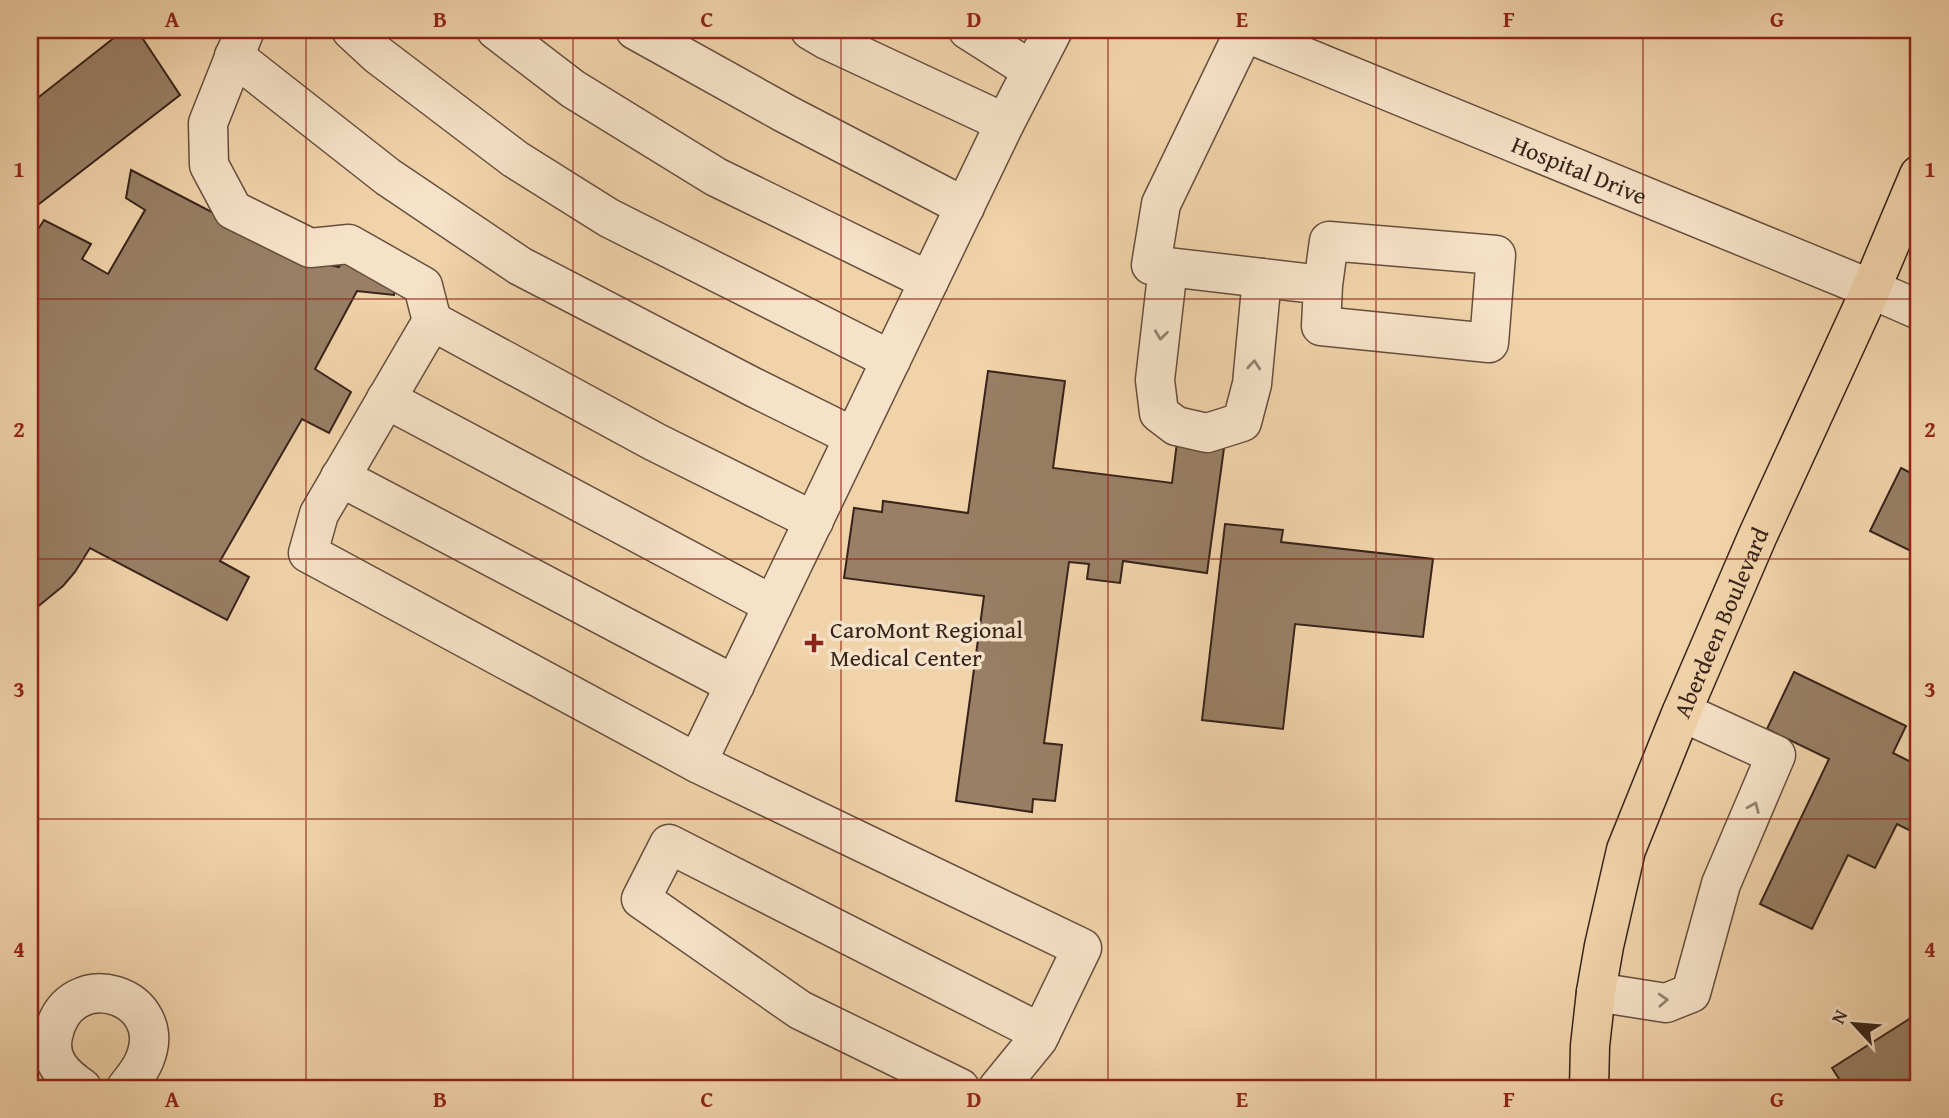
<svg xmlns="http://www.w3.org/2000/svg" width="1949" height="1118" font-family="'Gentium Book Plus',serif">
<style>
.building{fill:#987f65;stroke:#37231a;stroke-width:2}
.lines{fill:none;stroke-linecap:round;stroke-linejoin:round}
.minor-casing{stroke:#664f3e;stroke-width:41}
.major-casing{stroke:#37231a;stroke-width:41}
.minor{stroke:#f6e2c8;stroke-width:38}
.major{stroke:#f1d3aa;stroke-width:38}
.oneway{stroke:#968271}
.grid{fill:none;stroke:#8f2418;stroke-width:2;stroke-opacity:0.55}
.poi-dot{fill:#8f2418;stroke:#f6e2c8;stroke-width:2.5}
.labels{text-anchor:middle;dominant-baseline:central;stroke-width:7;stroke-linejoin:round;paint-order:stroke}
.street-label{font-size:24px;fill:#37231a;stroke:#f6e2c8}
.poi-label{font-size:24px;fill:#37231a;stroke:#f6e2c8;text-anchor:start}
.neatline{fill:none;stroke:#8f2418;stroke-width:2.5}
.grid-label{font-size:23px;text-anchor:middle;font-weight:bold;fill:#8f2418}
</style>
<rect width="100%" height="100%" fill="#f1d3aa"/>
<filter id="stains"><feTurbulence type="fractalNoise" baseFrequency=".00286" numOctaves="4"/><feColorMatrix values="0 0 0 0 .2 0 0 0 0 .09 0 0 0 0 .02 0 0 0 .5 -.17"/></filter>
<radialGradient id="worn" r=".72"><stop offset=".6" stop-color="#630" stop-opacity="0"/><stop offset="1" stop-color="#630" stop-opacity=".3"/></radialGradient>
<!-- building -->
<path class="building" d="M124,30H137L180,95L30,211V104Z
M131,170L300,258L339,267L342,260L397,280L394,295L357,291L315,369L351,392L329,433L302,419L220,561L249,577L227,620L90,548L75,572L63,586L30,613V242L44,220L91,244L82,259L108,274L145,210L126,198Z
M988,371L1065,381L1053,468L1172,483L1177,442L1224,448L1207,573L1123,561L1120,583L1087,579L1089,564L1069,562L1044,743L1062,745L1055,801L1033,799L1032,812L956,801L984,596L844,578L854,508L882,512L883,501L968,513Z
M1901,468L1919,477V555L1870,531Z
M1225,524L1283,530L1281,542L1433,559L1423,637L1295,624L1283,729L1202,720Z
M1794,672L1906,726L1893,753L1919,766V835L1897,824L1875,868L1848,855L1812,929L1760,904L1829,759L1767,729Z
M1914,1016L1919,1024V1088H1845L1832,1068Z"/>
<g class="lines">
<defs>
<g id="minor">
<path d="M245,30L208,123L209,165L233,210L310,248L349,244L423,286L432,321L319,514L308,553L697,763L1005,123L1053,30"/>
<path d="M351,30L378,55L515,159L609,218L891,360"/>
<path d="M496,30L573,89L716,177L929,281"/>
<path d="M635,30L786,114L965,207"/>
<path d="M810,30L827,40L1005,123"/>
<path d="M968,30L1031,70"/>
<path id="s1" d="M1239,30L1871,289L1919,310"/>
<path d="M1244,32L1161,204L1151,265L1323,285L1321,326L1489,343L1496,255L1329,241L1323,285"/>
<path d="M234,56L388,177L520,266L753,387L854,437"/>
<path d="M1168,267L1155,380L1159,413L1176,426L1207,433L1242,422L1252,384L1262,278"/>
<path d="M432,321L655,442L814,521"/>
<path d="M386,399L773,605"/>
<path d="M340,477L735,685"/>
<path d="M697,763L1082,948L1038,1039L998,1088"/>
<path d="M1596,992L1666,1003L1691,993L1721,884L1776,755L1682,712"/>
<path d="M82,1088C63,1075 48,1060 53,1036C68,961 173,995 144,1061C140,1071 132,1080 126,1088"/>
<path d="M960,1088L800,1010L641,899L669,844L1041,1033"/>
</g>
<g id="major">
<path id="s2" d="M1589,1088L1590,1046L1596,992L1604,946L1626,850L1680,716L1758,535L1871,289L1919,175"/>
</g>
</defs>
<!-- minor casing -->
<use href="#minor" class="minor-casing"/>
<!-- major casing -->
<use href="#major" class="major-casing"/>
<!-- minor -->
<use href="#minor" class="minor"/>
<!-- major -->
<use href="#major" class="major"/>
</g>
<!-- one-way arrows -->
<defs><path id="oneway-chevron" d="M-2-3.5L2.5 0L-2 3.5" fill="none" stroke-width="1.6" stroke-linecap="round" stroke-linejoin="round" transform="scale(1.75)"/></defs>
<g class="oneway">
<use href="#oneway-chevron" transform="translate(1161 335) rotate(97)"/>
<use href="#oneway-chevron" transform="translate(1254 365) rotate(-85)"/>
<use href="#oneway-chevron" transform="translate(1754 807) rotate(-67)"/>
<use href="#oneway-chevron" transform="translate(1663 1000) rotate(-3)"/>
</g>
<!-- grid -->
<path class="grid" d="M306,30V1088M573,30V1088M841,30V1088M1108,30V1088M1376,30V1088M1643,30V1088M30,299H1919M30,559H1919M30,819H1919"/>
<!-- markers -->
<path class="poi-dot" d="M810.5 632.5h7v7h7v7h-7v7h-7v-7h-7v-7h7z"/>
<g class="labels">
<!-- street labels -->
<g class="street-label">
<text stroke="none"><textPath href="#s1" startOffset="368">Hospital Drive</textPath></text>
<text stroke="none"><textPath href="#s2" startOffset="488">Aberdeen Boulevard</textPath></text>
</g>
<!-- poi labels -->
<g class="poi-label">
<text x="830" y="629">CaroMont Regional<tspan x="830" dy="28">Medical Center</tspan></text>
</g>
</g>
<!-- margin -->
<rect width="1949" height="1118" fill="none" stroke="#f1d3aa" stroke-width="77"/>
<!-- north arrow -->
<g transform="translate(1854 1024) rotate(296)" stroke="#f6e2c8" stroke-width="5" paint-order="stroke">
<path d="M0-5L12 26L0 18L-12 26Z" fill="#37231a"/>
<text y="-10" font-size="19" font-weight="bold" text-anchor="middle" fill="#37231a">N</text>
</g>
<rect x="38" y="38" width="1872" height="1042" class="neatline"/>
<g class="grid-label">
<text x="172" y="27">A</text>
<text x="440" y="27">B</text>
<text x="707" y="27">C</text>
<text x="974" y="27">D</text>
<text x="1242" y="27">E</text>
<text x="1509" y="27">F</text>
<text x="1777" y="27">G</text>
<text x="19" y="177">1</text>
<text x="1930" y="177">1</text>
<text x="19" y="437">2</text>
<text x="1930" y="437">2</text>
<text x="19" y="697">3</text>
<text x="1930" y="697">3</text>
<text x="19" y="957">4</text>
<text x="1930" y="957">4</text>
<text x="172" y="1107">A</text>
<text x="440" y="1107">B</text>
<text x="707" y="1107">C</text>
<text x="974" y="1107">D</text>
<text x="1242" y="1107">E</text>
<text x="1509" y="1107">F</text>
<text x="1777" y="1107">G</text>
</g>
<rect width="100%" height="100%" filter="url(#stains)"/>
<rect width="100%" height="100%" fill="url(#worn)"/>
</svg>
